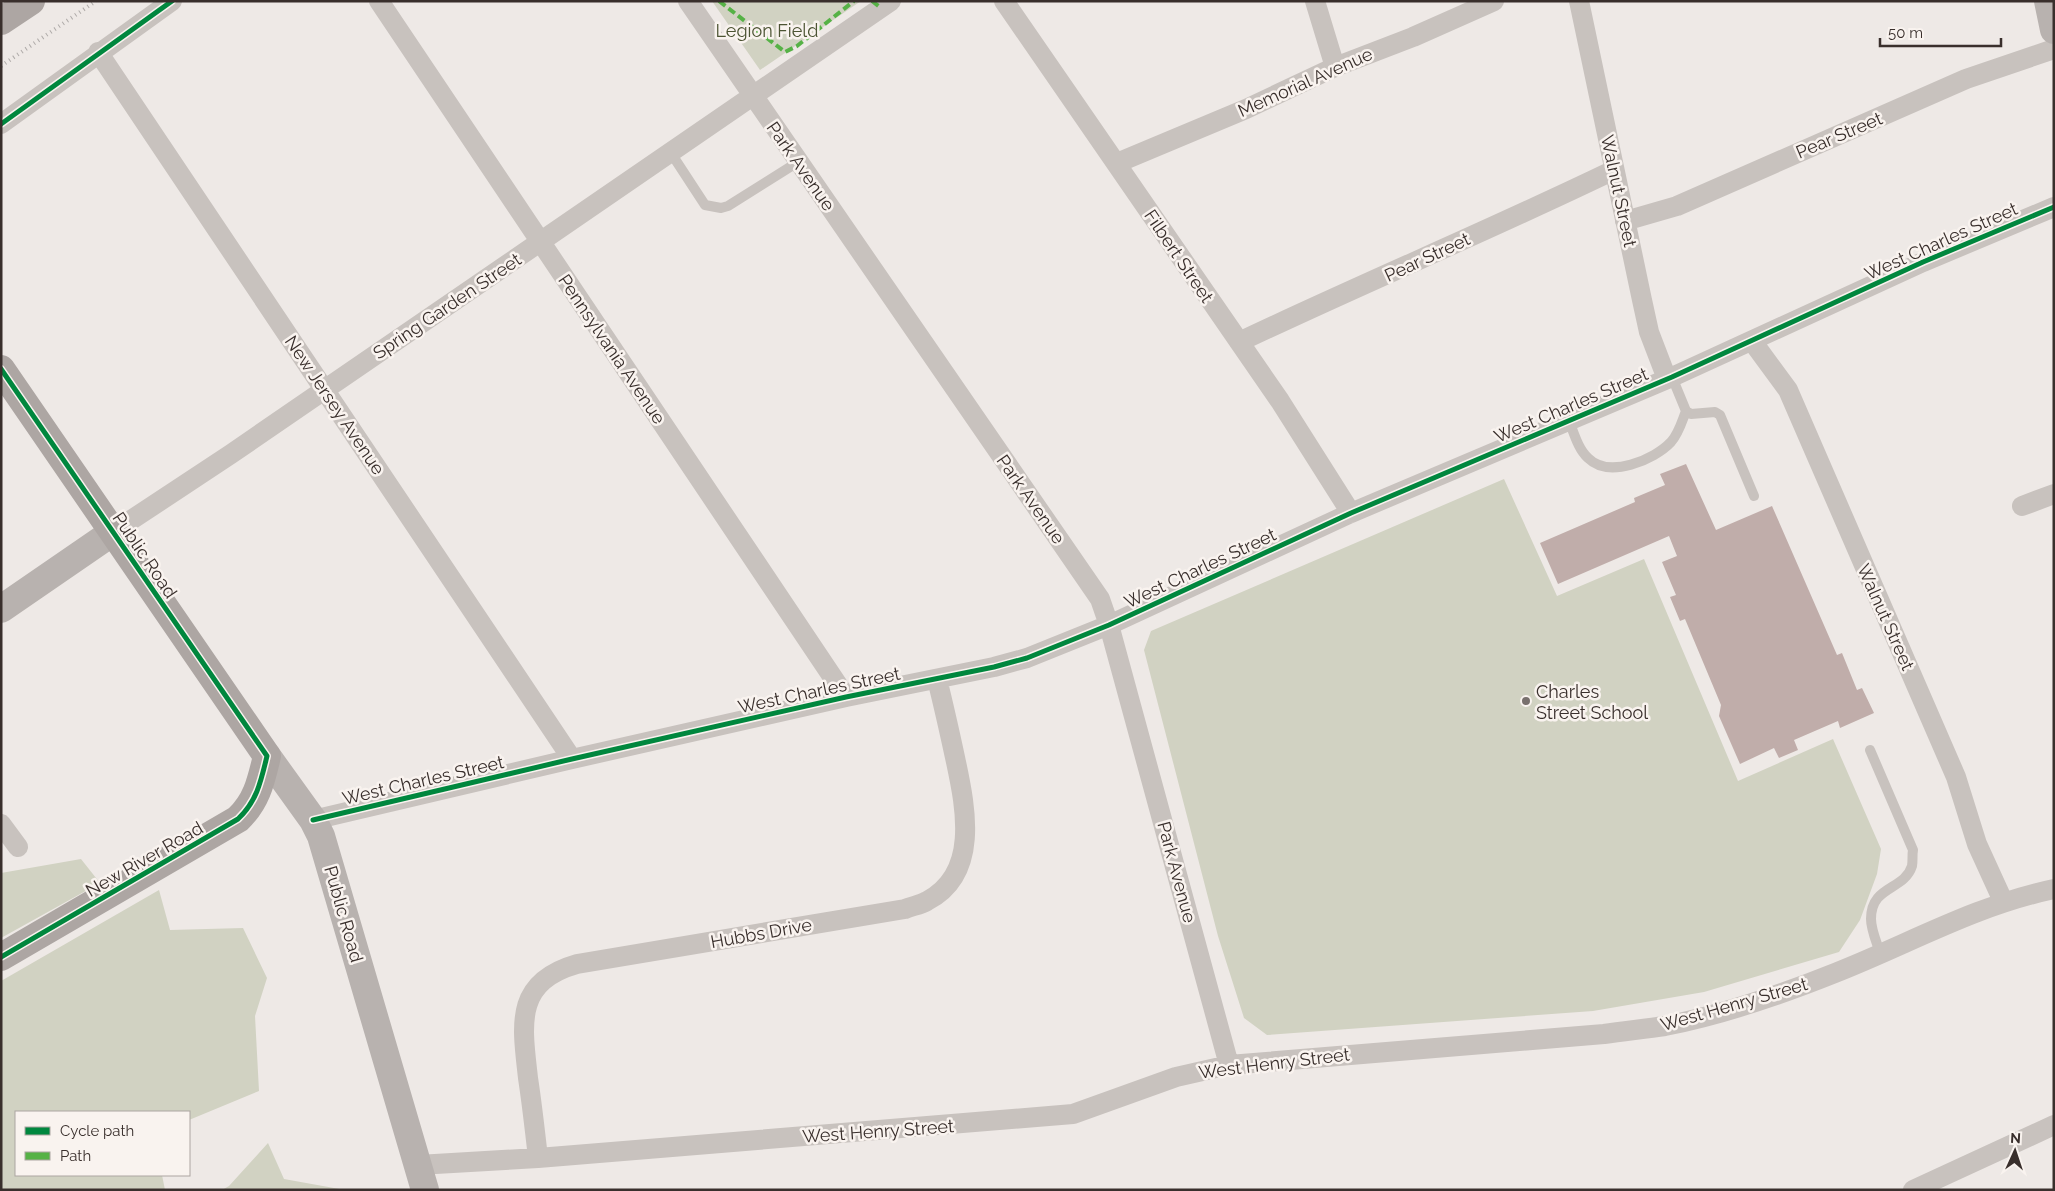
<svg xmlns="http://www.w3.org/2000/svg" width="2055" height="1191" font-family="Raleway,sans-serif">
<style>
.green{fill:#d1d2c2}
.building{fill:#c0adaa}
.lines{fill:none;stroke-linecap:round;stroke-linejoin:round}
.lane{stroke:#c8c2be;stroke-width:10}
.street{stroke:#c8c2be;stroke-width:20}
.secondary{stroke:#b8b2af;stroke-width:28}
.primary{stroke:#ada6a3;stroke-width:28}
.rail{stroke:#afaba9;stroke-width:4;stroke-dasharray:1 4;stroke-linecap:butt}
.quiet{stroke:#56b246;stroke-width:4;stroke-dasharray:8 4;stroke-linecap:butt}
.cycleway-casing{stroke:#f9f3ef;stroke-width:8}
.cycleway{stroke:#00873e;stroke-width:5}
.poi-dot{fill:#78706d;stroke:#f9f3ef;stroke-width:2}
.labels{text-anchor:middle;dominant-baseline:central;stroke-width:5;stroke-linejoin:round;paint-order:stroke}
.park-label{font-size:18px;fill:#4c5433;stroke:#f9f3ef}
.street-label{font-size:18px;fill:#392f2c;stroke:#f9f3ef}
.poi-label{font-size:18px;fill:#392f2c;stroke:#f9f3ef;text-anchor:start}
</style>
<rect width="100%" height="100%" fill="#eee9e6"/>
<!-- green -->
<path class="green" d="M712,1H861L760,70Z
M1504,479L1557,596L1644,559L1738,781L1833,739L1881,849L1877,874L1860,920L1839,952L1704,992L1593,1011L1267,1035L1244,1018L1218,936L1144,650L1151,631Z
M81,859L100,883L1,938V873Z
M159,890L170,930L243,928L267,978L255,1016L259,1091L189,1120V1112H16V1175H162L165,1190H1V981Z
M268,1143L284,1179L345,1190H222L229,1186Z"/>
<!-- building -->
<path class="building" d="M1686,464L1716,530L1772,506L1837,655L1842,653L1857,690L1862,688L1874,713L1840,728L1838,721L1794,740L1798,750L1779,758L1774,748L1740,764L1719,716L1721,705L1685,619L1680,621L1670,597L1676,595L1662,562L1677,556L1669,536L1558,584L1540,543L1635,502L1634,498L1665,485L1660,474Z"/>
<g class="lines">
<!-- lane -->
<path class="lane" d="M671,153L705,205L721,208L728,206L798,162
M1672,377L1686,411L1691,414L1715,412L1720,415L1754,496
M1569,421C1574,433 1578,449 1588,458C1609,479 1654,460 1671,442C1679,433 1682,421 1686,411
M1870,750L1913,850C1912,855 1913,861 1912,866C1904,891 1871,885 1871,919C1871,930 1877,943 1880,953"/>
<!-- street -->
<path class="street" d="M379,1L846,697
M688,1L1100,599L1109,625L1229,1065
M1004,1L1280,401L1351,513
M1315,1L1335,67
M1579,1L1642,300L1649,332L1667,379
M98,52L572,759
M1,124L172,1
M1117,163L1246,109L1335,67L1413,37L1494,1
M1625,221L1677,206L1966,79L2054,49
M1752,341L1788,390L1956,777L1977,844L2003,901
M1239,342C1363,283 1490,230 1614,170
M2022,506L2054,494
M113,532L231,454L891,1
M313,820L572,759L846,697L994,667L1027,658L1109,625L1351,513L1672,377L1923,262L2054,207
M1,824L18,847
M538,1158C535,1131 532,1104 528,1078C522,1024 514,982 577,964L905,909C912,906 920,905 927,901C979,874 966,809 956,762C950,734 944,707 937,679
M418,1165L538,1158L1073,1114L1176,1077L1229,1065L1604,1034C1624,1031 1645,1029 1665,1026C1722,1015 1780,995 1835,973C1909,944 1974,906 2054,889
M1913,1190L2054,1125"/>
<!-- secondary -->
<path class="secondary" d="M2048,1L2054,30
M1,609L113,532
M267,756L313,820L321,836L425,1190"/>
<!-- primary -->
<path class="primary" d="M1,21L31,1
M1,369L267,756C261,781 257,801 238,819L1,957"/>
<!-- rail -->
<path class="rail" d="M1,66L96,1"/>
<!-- quiet -->
<path class="quiet" d="M719,1L785,52L797,46L854,1
M872,1L881,8"/>
<defs>
<path id="cycleway" d="M1,124L172,1
M1,369L267,756C261,781 257,801 238,819L1,957
M313,820L572,759L846,697L994,667L1027,658L1109,625L1351,513L1672,377L1923,262L2054,207"/>
</defs>
<!-- cycleway casing -->
<use href="#cycleway" class="cycleway-casing"/>
<!-- cycleway -->
<use href="#cycleway" class="cycleway"/>
</g>
<!-- markers -->
<circle class="poi-dot" cx="1526" cy="701" r="5"/>
<g class="labels">
<!-- park labels -->
<g class="park-label">
<text x="767" y="30">Legion Field</text>
</g>
<!-- street labels -->
<g class="street-label">
<text transform="translate(1305 82) rotate(-24)">Memorial Avenue</text>
<text transform="translate(1839 135) rotate(-23)">Pear Street</text>
<text transform="translate(801 166) rotate(55)">Park Avenue</text>
<text transform="translate(1619 191) rotate(78)">Walnut Street</text>
<text transform="translate(1941 241) rotate(-24)">West Charles Street</text>
<text transform="translate(1179 256) rotate(56)">Filbert Street</text>
<text transform="translate(1427 257) rotate(-25)">Pear Street</text>
<text transform="translate(447 306) rotate(-34)">Spring Garden Street</text>
<text transform="translate(612 349) rotate(56)">Pennsylvania Avenue</text>
<text transform="translate(335 405) rotate(56)">New Jersey Avenue</text>
<text transform="translate(1571 405) rotate(-23)">West Charles Street</text>
<text transform="translate(1031 499) rotate(55)">Park Avenue</text>
<text transform="translate(145 555) rotate(56)">Public Road</text>
<text transform="translate(1200 568) rotate(-25)">West Charles Street</text>
<text transform="translate(1886 617) rotate(66)">Walnut Street</text>
<text transform="translate(819 690) rotate(-12)">West Charles Street</text>
<text transform="translate(423 780) rotate(-13)">West Charles Street</text>
<text transform="translate(144 859) rotate(-30)">New River Road</text>
<text transform="translate(1177 872) rotate(75)">Park Avenue</text>
<text transform="translate(344 914) rotate(74)">Public Road</text>
<text transform="translate(761 933) rotate(-10)">Hubbs Drive</text>
<text transform="translate(1734 1004) rotate(-16)">West Henry Street</text>
<text transform="translate(1274 1063) rotate(-7)">West Henry Street</text>
<text transform="translate(878 1131) rotate(-4)">West Henry Street</text>
</g>
<!-- poi labels -->
<g class="poi-label">
<text x="1536" y="691">Charles<tspan x="1536" dy="21">Street School</tspan></text>
</g>
</g>
<!-- border -->
<rect width="2055" height="1191" fill="none" stroke="#392f2c" stroke-width="5"/>
<!-- legend -->
<rect x="15" y="1111" width="175" height="65" fill="#f9f3ef" stroke="#aca5a1"/>
<rect x="25" y="1127" width="25" height="8" fill="#00873e" stroke="#aca5a1"/>
<text x="60" y="1136" font-size="15" fill="#392f2c">Cycle path</text>
<rect x="25" y="1152" width="25" height="8" fill="#56b246" stroke="#aca5a1"/>
<text x="60" y="1161" font-size="15" fill="#392f2c">Path</text>
<!-- north arrow -->
<g transform="translate(2015 1151) rotate(3)" stroke="#f9f3ef" stroke-width="4" paint-order="stroke">
<path d="M0-4L9 19L0 12L-9 19Z" fill="#392f2c"/>
<text y="-8" font-size="14" font-weight="bold" text-anchor="middle" fill="#392f2c">N</text>
</g>
<!-- scale -->
<path d="M1880 38v8h121v-8" fill="none" stroke="#392f2c" stroke-width="2.5"/>
<text x="1888" y="38" font-size="15" fill="#392f2c" stroke="#f9f3ef" stroke-width="4" paint-order="stroke">50 m</text>
</svg>
